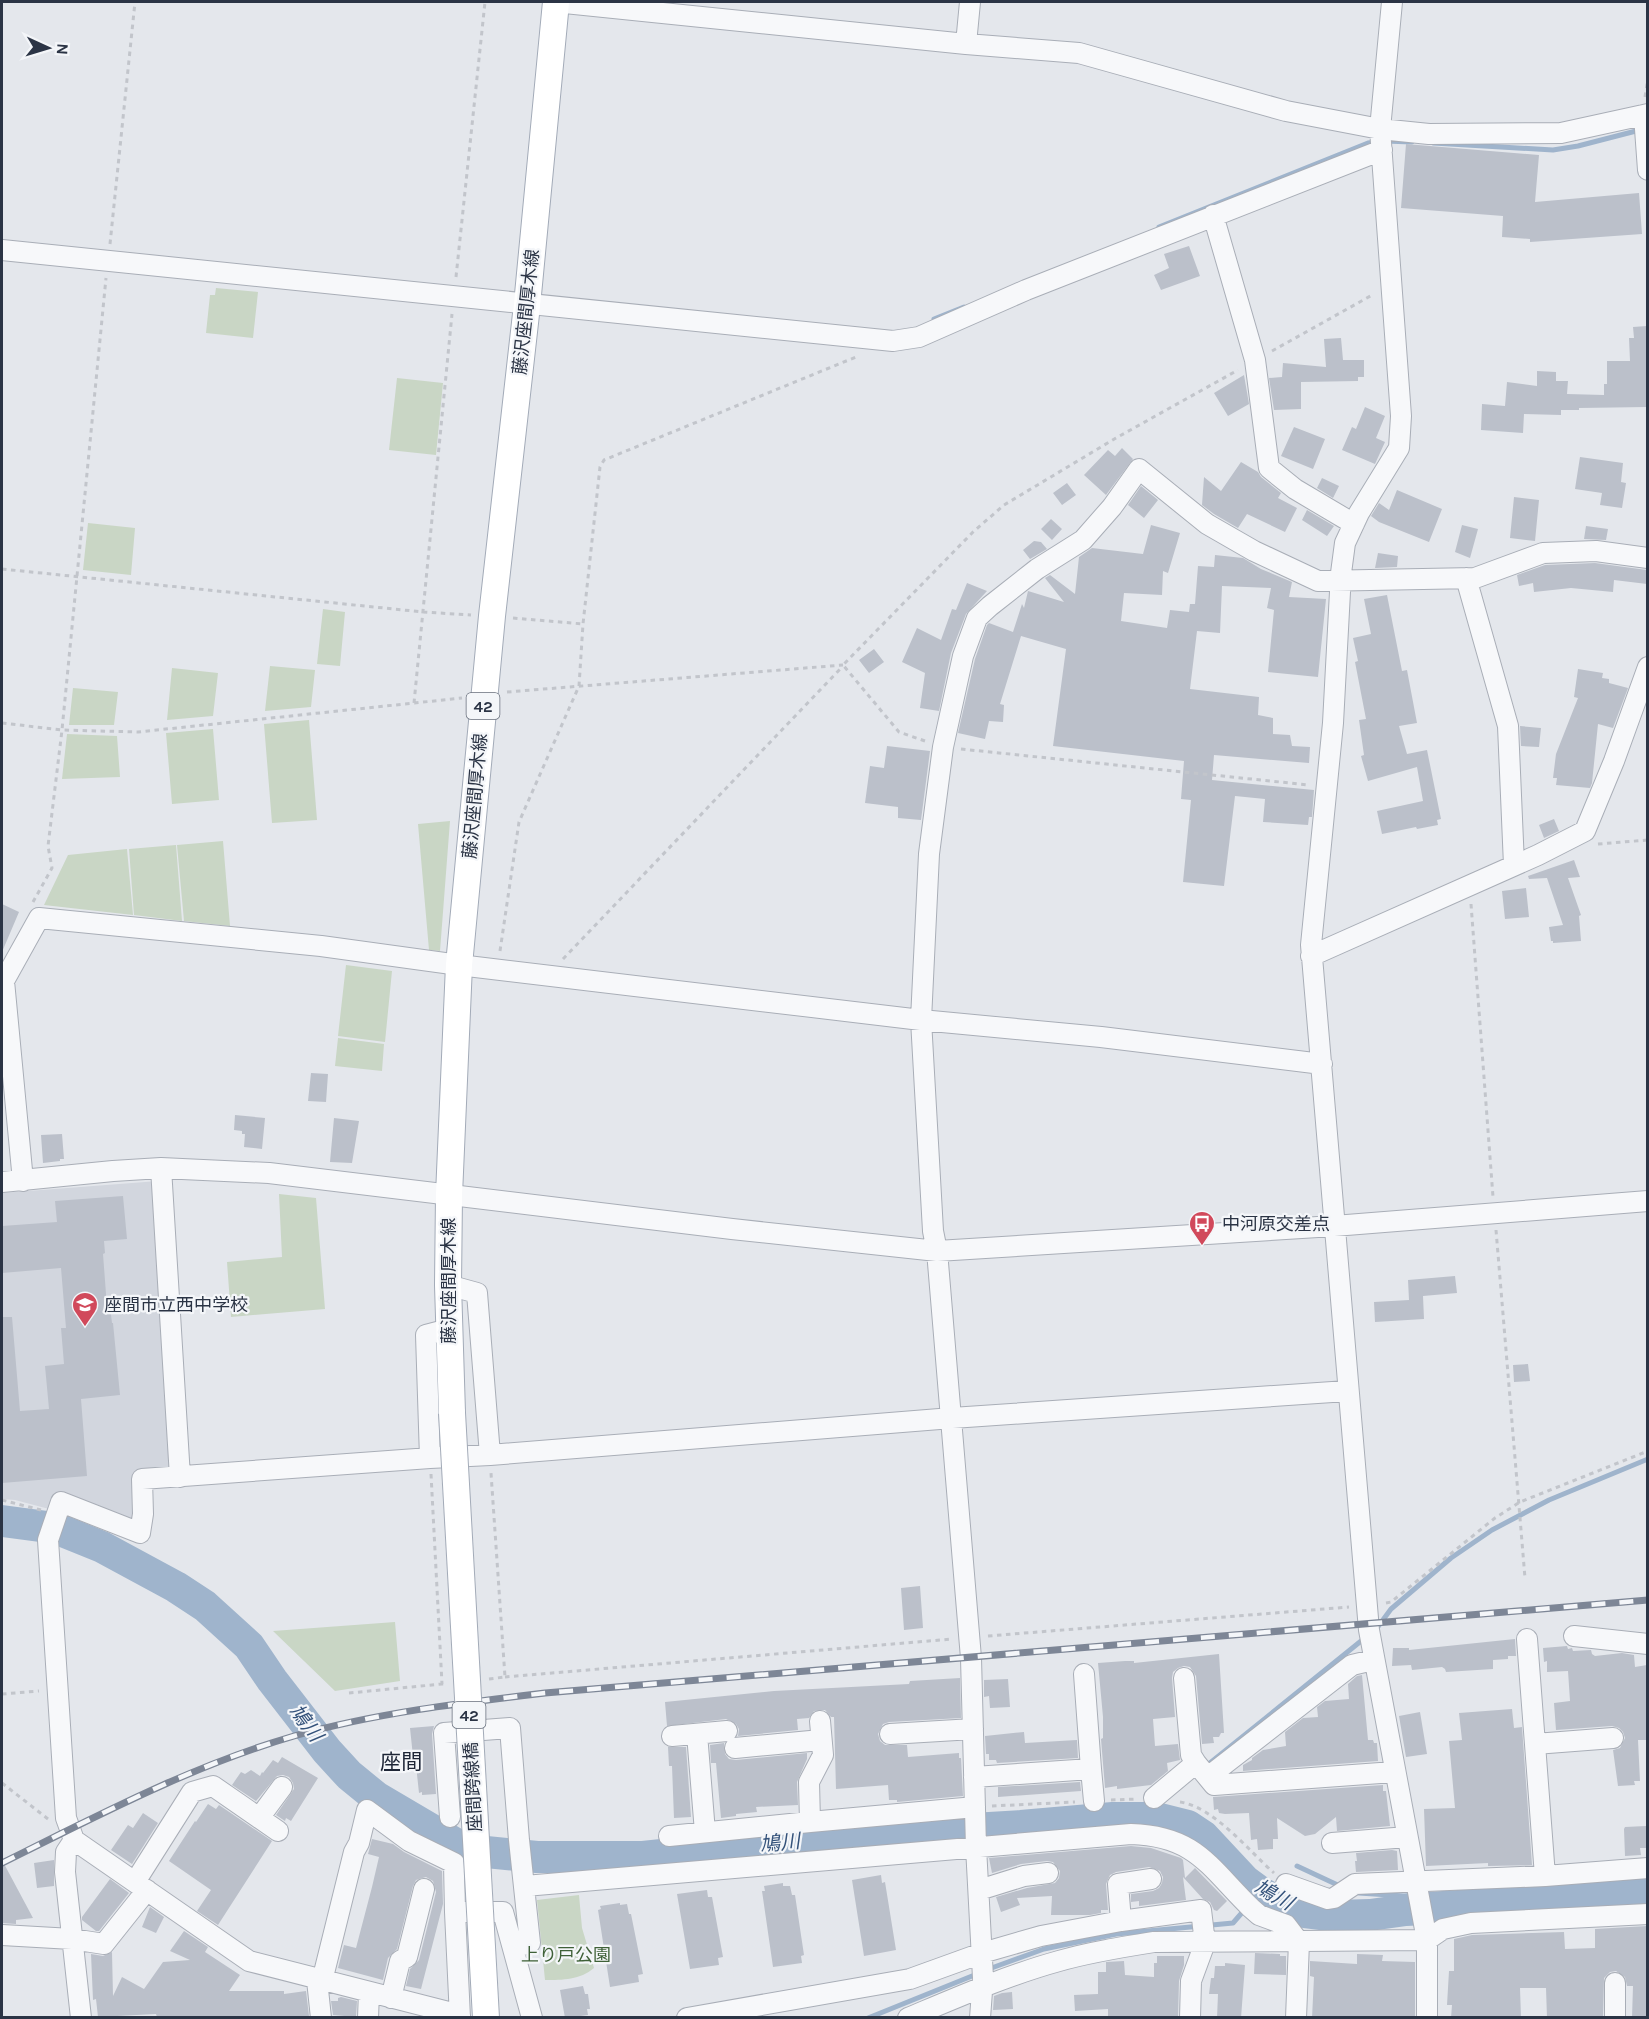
<svg xmlns="http://www.w3.org/2000/svg" width="1649" height="2019" font-family="Karla,'Noto Sans JP',sans-serif">
<style>
.built{fill:#d2d6de}
.green{fill:#c9d6c5}
.lines{fill:none;stroke-linecap:round;stroke-linejoin:round}
.stream{stroke:#9fb4cc;stroke-width:5}
.river{stroke:#9fb4cc;stroke-width:32}
.building{fill:#bbc0ca}
.minor-casing{stroke:#a9aeb7;stroke-width:22}
.major-casing{stroke:#a3abb8;stroke-width:28}
.path{stroke:#c2c5cb;stroke-width:3;stroke-dasharray:4.5 4.5;stroke-linecap:butt}
.minor{stroke:#f7f8fa;stroke-width:20}
.major{stroke:#fff;stroke-width:26}
.rail-casing{stroke:#7d8696;stroke-width:7}
.rail{stroke:#f4f6f9;stroke-width:4.5;stroke-dasharray:14;stroke-linecap:butt}
.major-bridge-casing{stroke:#a3abb8;stroke-width:28;stroke-linecap:butt}
.major-bridge{stroke:#fff;stroke-width:26}
.labels{text-anchor:middle;dominant-baseline:central;stroke-width:4.5;stroke-linejoin:round;paint-order:stroke}
.shield{fill:#f4f6f9;stroke:#676e7b;stroke-width:1.5}
.shield-label{font-size:16px;font-weight:bold;fill:#2b3445}
.street-label{font-size:18px;fill:#2b3445;stroke:#f4f6f9}
.poi-label{font-size:18px;fill:#2b3445;stroke:#f4f6f9;text-anchor:start}
.park-label{font-size:18px;fill:#3f6138;stroke:#f4f6f9}
.water-label{font-size:20px;font-style:italic;fill:#34527a;stroke:#f4f6f9}
.quarter-label{font-size:21px;fill:#1d2536;stroke:#f4f6f9}
</style>
<rect width="100%" height="100%" fill="#e4e7ec"/>
<!-- built -->
<path class="built" d="M158,1181L172,1469L135,1472L137,1510L129,1523L53,1510L15,1500L2,1499V1193Z"/>
<!-- green -->
<path class="green" d="M216,288L258,292L253,338L206,333L210,295H215Z
M397,378L443,383L436,455L389,450Z
M88,523L135,528L131,575L83,570Z
M323,609L345,612L340,666L317,664Z
M270,666L315,670L311,707L265,711Z
M172,668L218,673L213,716L167,720Z
M73,688L118,692L114,725H69Z
M309,720L317,820L272,823L264,724Z
M213,729L219,800L172,804L166,733Z
M67,734L117,736L120,777L62,779Z
M450,821L440,951L429,950L418,824Z
M223,841L230,926L184,921L177,845Z
M176,845L182,921L134,915L129,849Z
M127,849L133,915L44,905L68,855Z
M346,965L392,971L385,1042L338,1036Z
M338,1038L384,1044L382,1071L335,1066Z
M279,1194L316,1198L325,1309L231,1317L227,1262L282,1257Z
M395,1622L400,1681L335,1691L273,1631Z
M579,1895L582,1928L594,1968C580,1980 563,1980 545,1980L537,1900Z"/>
<g class="lines">
<!-- stream -->
<path class="stream" d="M1385,141L1412,142
M1433,143L1553,150L1578,146L1636,131
M1159,227L1368,143L1376,142
M934,319L964,307
M1374,1632L1391,1609L1451,1558L1492,1530L1549,1500L1648,1459
M1205,1767L1366,1637
M1147,1818L1157,1809
M1297,1866L1342,1887
M1359,1893L1404,1896L1648,1880
M986,1970L1044,1949L1116,1934L1233,1923L1260,1892
M868,2018L977,1974"/>
<!-- river -->
<path class="river" d="M2,1521L55,1528L102,1547L176,1587L205,1606L249,1646L272,1680L327,1751L349,1775L376,1797L466,1850L537,1857H643L821,1838L1021,1826L1113,1818H1156L1188,1826L1203,1836L1245,1881L1260,1892L1274,1900L1305,1912L1337,1916L1370,1915L1406,1910L1648,1897"/>
</g>
<!-- building -->
<path class="building" d="M1406,144L1539,155L1535,202L1639,193L1642,234L1530,242V239L1502,237L1503,216L1401,208Z
M1189,246L1200,276L1161,290L1154,275L1169,268L1164,254Z
M1647,326V407L1579,408V410H1561V415L1524,414L1523,433L1481,430L1482,404L1505,406L1507,382L1537,386V371L1556,372V381H1568L1567,394L1604,395V384H1607V361H1630L1629,338H1634L1633,327Z
M1341,338L1343,360H1364V377H1358V381L1301,382V409L1274,410L1269,378L1282,377L1283,363L1326,367L1324,339Z
M1244,375L1249,404L1228,416L1214,393Z
M1365,407L1385,416L1376,438L1385,442L1375,464L1342,450L1352,427L1356,429Z
M1294,427L1325,439L1313,469L1281,456Z
M1122,448L1133,459L1106,495L1084,475L1108,450L1115,456Z
M1580,457L1623,463L1621,482L1626,483L1622,508L1600,505L1602,493L1575,489Z
M1241,462L1258,472L1261,477L1281,493L1278,498L1297,508L1285,532L1247,514L1238,528L1214,514L1202,505L1204,477L1221,491Z
M1322,478L1339,486L1333,498L1317,488Z
M1067,483L1076,495L1062,505L1053,493Z
M1141,486L1158,500L1144,518L1128,505Z
M1397,490L1442,509L1429,542L1379,522L1371,516L1379,503L1389,510Z
M1514,497L1539,500L1535,541L1510,538Z
M1307,510L1334,526L1327,536L1302,520Z
M1051,519L1062,529L1052,540L1041,529Z
M1151,525L1180,533L1168,573L1163,571L1162,595L1124,593L1121,621L1167,628L1170,610L1189,612L1190,604H1195L1198,566L1214,567L1215,555L1243,558L1261,569L1292,582L1289,597L1326,599L1318,677L1268,672L1274,610L1267,608L1271,588L1222,586L1220,633L1197,631L1190,689L1259,697L1258,715L1273,718V734L1290,735L1292,746L1310,747L1309,763L1214,755L1212,780L1314,790L1312,817H1309L1308,825L1263,822L1265,799L1235,796L1224,886L1183,882L1191,800L1181,799L1184,761L1053,746L1066,649L1021,636L1000,704L1004,705L1003,722L989,721L985,739L958,733L975,659L987,625L989,623L1013,632L1022,604L1024,608L1028,591L1064,602L1045,578L1050,575L1075,594L1079,557L1092,548L1143,554Z
M1462,525L1478,529L1470,558L1455,552Z
M1586,526L1608,529L1606,540L1584,539Z
M1034,541L1041,542L1047,549L1030,559L1023,550Z
M1378,553L1398,556L1397,567L1375,568Z
M1595,563L1647,570V584L1614,580L1613,592L1571,588L1534,592L1533,583L1519,586L1517,575L1545,565Z
M967,583L987,591L966,614L951,653L939,711L920,708L925,673L902,662L917,628L941,640L952,609L956,610Z
M1387,595L1402,671L1407,670L1417,723L1399,726L1407,754L1427,750L1441,819L1437,820L1438,825L1417,829L1416,827L1382,834L1377,811L1423,801L1417,767L1368,781L1361,756L1364,755L1359,720L1366,719L1355,662L1358,661L1353,638L1371,634L1364,599Z
M874,649L884,662L869,673L859,660Z
M1578,669L1603,673L1602,678L1609,679V683L1628,688L1613,728L1598,724L1592,783L1590,788L1556,785L1557,778H1553L1556,754L1578,698L1574,697Z
M1520,726L1541,728L1539,747L1521,746Z
M887,746L930,751L921,820L898,818V807L865,803L870,766L884,768Z
M1554,819L1559,831L1544,838L1539,825Z
M1574,860L1580,877L1568,878L1581,915L1579,916L1581,941L1553,943V941H1551L1549,927L1563,925L1547,878L1529,879L1528,876Z
M1526,888L1529,917L1505,919L1502,891Z
M2,904L19,912L2,952Z
M311,1073L328,1074L326,1102L308,1101Z
M235,1115L265,1118L262,1149L244,1147L245,1134H242V1131L234,1130Z
M334,1118L359,1121L352,1163L330,1162Z
M62,1134L64,1159H60V1161L43,1163L41,1135Z
M123,1196L127,1239L104,1241L105,1253L103,1254L107,1307H110L112,1323H113L120,1395L81,1399L87,1476L2,1483V1317H12L20,1411L49,1409L45,1366L64,1364L61,1328H66L61,1268L2,1273V1226L57,1222L55,1201Z
M1455,1276L1457,1293L1423,1296L1424,1319L1375,1322L1374,1302L1409,1300L1408,1280Z
M1528,1364L1530,1381L1514,1382L1513,1365Z
M920,1586L923,1628L904,1630L901,1588Z
M1515,1639L1516,1656H1508V1659L1493,1660V1669L1446,1672L1445,1669L1442,1667L1412,1670L1411,1665L1392,1666L1393,1648H1409V1650Z
M1567,1646L1568,1649L1572,1648L1573,1651L1591,1650L1592,1654L1595,1656L1622,1653L1634,1655L1635,1667L1647,1665V1740H1638L1640,1781H1634L1635,1785L1618,1786L1613,1750L1620,1748L1625,1738L1623,1732L1619,1728L1612,1726L1556,1730L1554,1703L1570,1701L1568,1671L1547,1672V1661L1544,1662L1543,1648Z
M1219,1654L1224,1733H1221L1219,1737H1213L1214,1743L1202,1744L1196,1676L1190,1667L1184,1666L1178,1668L1173,1672L1172,1678L1175,1717L1153,1719L1155,1746L1178,1744L1180,1760L1167,1763L1168,1771L1151,1785L1117,1789V1786L1105,1788L1101,1739L1103,1738V1717L1098,1663L1125,1661H1134V1663Z
M1362,1675L1368,1740H1373L1374,1743H1377L1378,1761L1243,1771V1765L1252,1760V1758L1263,1750L1286,1746L1285,1732L1303,1718L1318,1717L1317,1707L1325,1701L1349,1699L1348,1684L1357,1676Z
M960,1678L961,1718L889,1722L883,1724L878,1734L880,1741L885,1745H907L908,1757L959,1753V1758H961L963,1796L897,1802V1800H889L888,1785L836,1789L834,1717H831L825,1710L814,1711L809,1718L797,1719L798,1730L738,1736L739,1729L736,1724L726,1719L667,1726L665,1702L774,1691L909,1684L910,1681Z
M1008,1679L1010,1707L990,1708L989,1696L984,1697V1680Z
M1512,1709L1514,1728L1522,1727L1532,1865L1488,1866V1863L1426,1866L1424,1809L1455,1808L1449,1741L1462,1740L1459,1713Z
M1420,1712L1427,1754L1406,1757L1399,1716Z
M434,1726L432,1734L436,1794L422,1795V1792L419,1793L416,1765L414,1766L410,1728Z
M1024,1732L1025,1743L1077,1740L1078,1758L997,1763L996,1760H989V1754H986L985,1736Z
M724,1743L725,1754L729,1759L736,1760L807,1753V1759L797,1782L798,1805L756,1807L757,1812L736,1814V1816L721,1818L716,1763H711L710,1745Z
M668,1747H686L691,1817L674,1818L672,1766H669Z
M282,1757L318,1778L291,1821L286,1818L285,1821L276,1815L294,1789L293,1783L289,1777L283,1775L277,1776L256,1801L232,1785L241,1772L245,1774L251,1770L260,1776L262,1772L263,1773L273,1760L278,1763Z
M1080,1782L1081,1791L998,1797V1787Z
M1383,1785V1791H1386L1390,1826L1337,1831L1336,1817L1315,1834L1305,1836L1277,1818L1278,1839H1273V1849L1258,1850L1257,1839L1251,1840L1249,1813L1225,1814L1219,1813L1218,1809L1214,1810L1213,1797Z
M208,1804L216,1809L219,1805L272,1841L218,1925L197,1911L211,1890L169,1861L195,1821L196,1822Z
M143,1813L158,1823L132,1864L111,1850L128,1825L133,1828Z
M1646,1826L1647,1848H1640L1641,1855L1625,1856L1624,1829L1625,1827Z
M372,1839L393,1844L404,1852L442,1871L443,1904L421,1989L406,1986L410,1969L419,1960L436,1892L433,1881L426,1877L416,1880L413,1886L397,1949L388,1958L383,1980L338,1968L344,1945L356,1948L372,1887L379,1857L368,1854Z
M1131,1846L1151,1848L1181,1858L1183,1860L1185,1878L1195,1868L1227,1901L1217,1911L1214,1910L1210,1902L1203,1899L1183,1877L1186,1900L1139,1906V1901L1131,1902V1894L1153,1891L1159,1888L1162,1883L1163,1877L1160,1871L1149,1867L1116,1872L1110,1875L1106,1884L1108,1910H1101V1913L1090,1915H1051L1052,1896L1017,1898L1020,1905L1001,1912L996,1897L1027,1888L1055,1883L1059,1878L1060,1871L1053,1862L1047,1861L1021,1864L992,1873L989,1858Z
M1392,1850L1397,1851L1398,1870L1356,1872L1355,1861H1357L1356,1853Z
M2,1860L33,1918L16,1920V1924L2,1923Z
M54,1860V1886L37,1888L34,1863Z
M881,1875L882,1883L885,1882L896,1950L864,1956L852,1880Z
M110,1879L129,1893L99,1931H96L82,1920V1917Z
M783,1883V1886H790L792,1895H795L804,1955L801,1956L802,1963L773,1967L762,1891H765L764,1886Z
M707,1890L708,1897H712L723,1957L718,1958L719,1965L690,1969L677,1894Z
M620,1903V1905L627,1904L629,1914H631L643,1974L638,1975L639,1982L610,1987L598,1910L601,1909L600,1906Z
M150,1907L164,1917L156,1933L142,1927Z
M1647,1926V2018H1632L1633,1986H1627L1625,1977L1616,1971L1610,1972L1604,1978L1603,2018H1547L1546,1988H1520L1521,2018H1451L1452,2005H1447L1449,1971H1454V1939L1472,1935L1564,1932L1565,1949L1595,1948V1929Z
M184,1931L208,1947L205,1952L240,1975L229,1991H284V1994L306,1991L309,2016L157,2017L156,2014L98,2017L96,1999L93,2000L91,1954L103,1956L112,1952L113,1996L122,1977L144,1989L163,1962L190,1960L170,1951Z
M1255,1953L1280,1954V1956H1286V1975L1254,1974Z
M1357,1954L1383,1955L1382,1961L1415,1962V2018H1312L1314,1977L1310,1976V1961L1357,1964Z
M1157,1956H1184V1965L1179,1981L1178,2018H1108V2009L1075,2011L1074,1995L1098,1994V1972H1106V1962L1124,1961L1125,1975L1154,1977V1963H1157Z
M1225,1963L1245,1965L1241,2018H1217L1218,1994H1209L1211,1978H1214L1215,1966H1225Z
M583,1986L585,1994H588L590,2009H587L588,2015L565,2018L560,1990Z
M1012,1992L1013,2009L993,2010L994,1996L1002,1993Z
M341,1997L357,2001L356,2017L333,2015L331,2001H338V1998Z"/>
<g class="lines">
<defs>
<path id="minor" d="M555,2L966,44L1079,53L1286,111L1380,129L1429,134L1561,133L1648,114
M1392,2L1380,129L1401,416L1399,448L1359,513L1345,543L1341,573L1333,723L1311,945L1369,1630L1427,1940V2018
M966,44L970,2
M1644,115L1648,170
M1213,215L1255,360L1269,468L1295,489L1354,524
M2,250L893,341L919,337L1026,290L1382,150
M1466,578L1508,726L1514,865
M1311,956L1538,855L1585,831L1614,761L1648,667
M161,1168L180,1477
M23,1181L4,981L39,918L321,946L459,965L921,1020L1101,1037L1322,1064
M2,1182L113,1171L161,1168L269,1173L732,1229L937,1251L1334,1226L1648,1201
M448,1285L477,1293L490,1455
M430,1458L426,1335L449,1329
M1574,1636L1648,1644
M1527,1639L1545,1876
M1184,1678L1191,1755L1196,1763
M820,1721L823,1755L809,1782L810,1822L975,1807
M697,1734L705,1832
M890,1734L973,1729
M672,1736L727,1731
M1535,1744L1613,1738
M735,1748L821,1740
M1091,1769L1094,1801
M974,1777L1091,1769L1084,1674
M1208,1777L1352,1665L1373,1660
M1154,1798L1196,1763L1214,1785L1394,1772
M450,1817L444,1733L510,1728L519,1840L530,1943L513,1948
M259,1818L282,1787
M669,1836L810,1822
M74,1840L249,1961L460,2015
M1332,1843L1407,1837
M135,1882L192,1792L213,1786L278,1831
M1286,1884L1328,1899L1334,1898L1355,1884L1545,1876L1648,1868
M525,1886L1131,1834C1196,1836 1209,1867 1251,1908L1259,1915L1286,1925L1299,1942L1296,2018
M979,1890L1024,1876L1048,1873
M1121,1921L1118,1884L1151,1879
M2,1935L72,1939L104,1944L147,1890
M317,1980L321,2018
M322,1981L354,1852L359,1843L367,1810L409,1841L454,1863L455,1912
M1615,1983V2018
M391,1998L400,1961L407,1957L424,1889
M81,2018L65,1872L66,1852L74,1840L66,1818L48,1540L61,1502L140,1533L143,1514L142,1479L430,1458L490,1455L952,1418L1347,1391
M368,2018L369,1992
M460,2018L455,1912H503L532,2018
M687,2018L910,1979L982,1953L1041,1936L1121,1921L1201,1910L1205,1943L1191,1981L1190,2018
M908,2018C958,1997 1008,1975 1059,1961C1090,1952 1122,1947 1154,1942L1427,1940L1443,1929L1471,1923L1648,1914
M980,2018L983,1978L976,1847L971,1658L937,1251L933,1231L921,1020L929,854L943,747L963,656L977,618L990,606L1037,569L1083,540L1112,507L1139,469L1207,524L1254,551L1318,581L1475,578L1543,553L1596,551L1648,558"/>
<path id="major" d="M452,1413L448,1285L449,1195L459,965L492,616L527,305L556,2"/>
</defs>
<!-- minor casing -->
<use href="#minor" class="minor-casing"/>
<!-- major casing -->
<use href="#major" class="major-casing"/>
<!-- path -->
<path class="path" d="M1645,97L1648,78
M110,244L135,2
M456,277L485,2
M1272,351L1374,294
M2,569L423,612L471,615
M513,618L583,624
M507,692L843,665
M414,703L452,314
M2,723L62,730L138,732L462,698
M925,741L899,732L843,665L973,532L1004,505L1116,438L1238,370
M961,749L1309,785
M1598,844L1648,840
M33,902L52,868L48,846L62,730L106,278
M1471,904L1493,1197
M500,951L519,822L579,686L583,624L600,467L604,460L856,357
M563,959L842,667
M1496,1230L1525,1578
M431,1474L442,1684H447
M2,1500L41,1510
M1386,1603L1391,1602L1495,1518L1520,1502L1648,1451
M988,1636L1349,1607
M505,1677L952,1639
M489,1679L505,1677L491,1473
M349,1693L442,1684
M2,1694L39,1691
M2,1783L48,1819
M1111,1800L1138,1799
M1180,1802C1214,1807 1249,1851 1274,1873
M992,1806L1075,1802"/>
<!-- minor -->
<use href="#minor" class="minor"/>
<!-- major -->
<use href="#major" class="major"/>
<defs>
<path id="rail" d="M2,1863C97,1816 191,1766 294,1736C376,1713 460,1703 545,1693L1648,1600"/>
</defs>
<!-- rail casing -->
<use href="#rail" class="rail-casing"/>
<!-- rail -->
<use href="#rail" class="rail"/>
<defs>
<path id="major-bridge" d="M452,1413L486,2018"/>
</defs>
<!-- major-bridge casing -->
<use href="#major-bridge" class="major-bridge-casing"/>
<!-- major-bridge -->
<use href="#major-bridge" class="major-bridge"/>
</g>
<!-- icons -->
<defs>
<symbol id="bus-pin" viewBox="-11 -11 22 30"><path d="M0 17L-7.5 6A9.5 9.5 0 1 1 7.5 6Z" fill="#d1495b" stroke="#f4f6f9"/><path d="M-5-6H5V4H4V6H2V4H-2V6H-4V4H-5ZM-3.5-4V0h7V-4ZM-3.5 1.2v1.5H-2V1.2ZM2 1.2v1.5H3.5V1.2Z" fill="#fff"/></symbol>
<symbol id="school-pin" viewBox="-11 -11 22 30"><path d="M0 17L-7.5 6A9.5 9.5 0 1 1 7.5 6Z" fill="#d1495b" stroke="#f4f6f9"/><path d="M0-5L7-2L0 1L-7-2ZM-4 1L0 2.5L4 1V4Q0 6-4 4Z" fill="#fff"/></symbol>
</defs>
<g fill-rule="evenodd">
<use href="#bus-pin" x="1187" y="1209" width="30" height="40"/>
<use href="#school-pin" x="70" y="1290" width="30" height="40"/>
</g>
<g class="labels">
<!-- shield labels -->
<g class="shield">
<rect x="466.5" y="693" width="33" height="26" rx="4.5"/>
<rect x="452.5" y="1702" width="33" height="26" rx="4.5"/>
</g>
<g class="shield-label">
<text x="483" y="706">42</text>
<text x="469" y="1715">42</text>
</g>
<!-- street labels -->
<g class="street-label">
<text transform="translate(526 312) rotate(-84)">藤沢座間厚木線</text>
<text transform="translate(475 796) rotate(-85)">藤沢座間厚木線</text>
<text transform="translate(449 1281) rotate(-90)">藤沢座間厚木線</text>
<text transform="translate(473 1787) rotate(-93)">座間跨線橋</text>
</g>
<!-- poi labels -->
<g class="poi-label">
<text x="1222" y="1224">中河原交差点</text>
<text x="104" y="1305">座間市立西中学校</text>
</g>
<!-- park labels -->
<g class="park-label">
<text x="566" y="1955">上り戸公園</text>
</g>
<!-- water labels -->
<g class="water-label">
<text transform="translate(306 1723) rotate(53)">鳩川</text>
<text transform="translate(780 1843) rotate(-6)">鳩川</text>
<text transform="translate(1274 1895) rotate(29)">鳩川</text>
</g>
<!-- quarter labels -->
<g class="quarter-label">
<text x="401" y="1762">座間</text>
</g>
</g>
<!-- border -->
<rect width="1649" height="2019" fill="none" stroke="#2b3445" stroke-width="6"/>
<!-- north arrow -->
<g transform="translate(48 48) rotate(94)" stroke="#f4f6f9" stroke-width="4.5" paint-order="stroke">
<path d="M0-4.5L10 22L0 15L-10 22Z" fill="#2b3445"/>
<text y="-9" font-size="16" font-weight="bold" text-anchor="middle" fill="#2b3445">N</text>
</g>
</svg>
